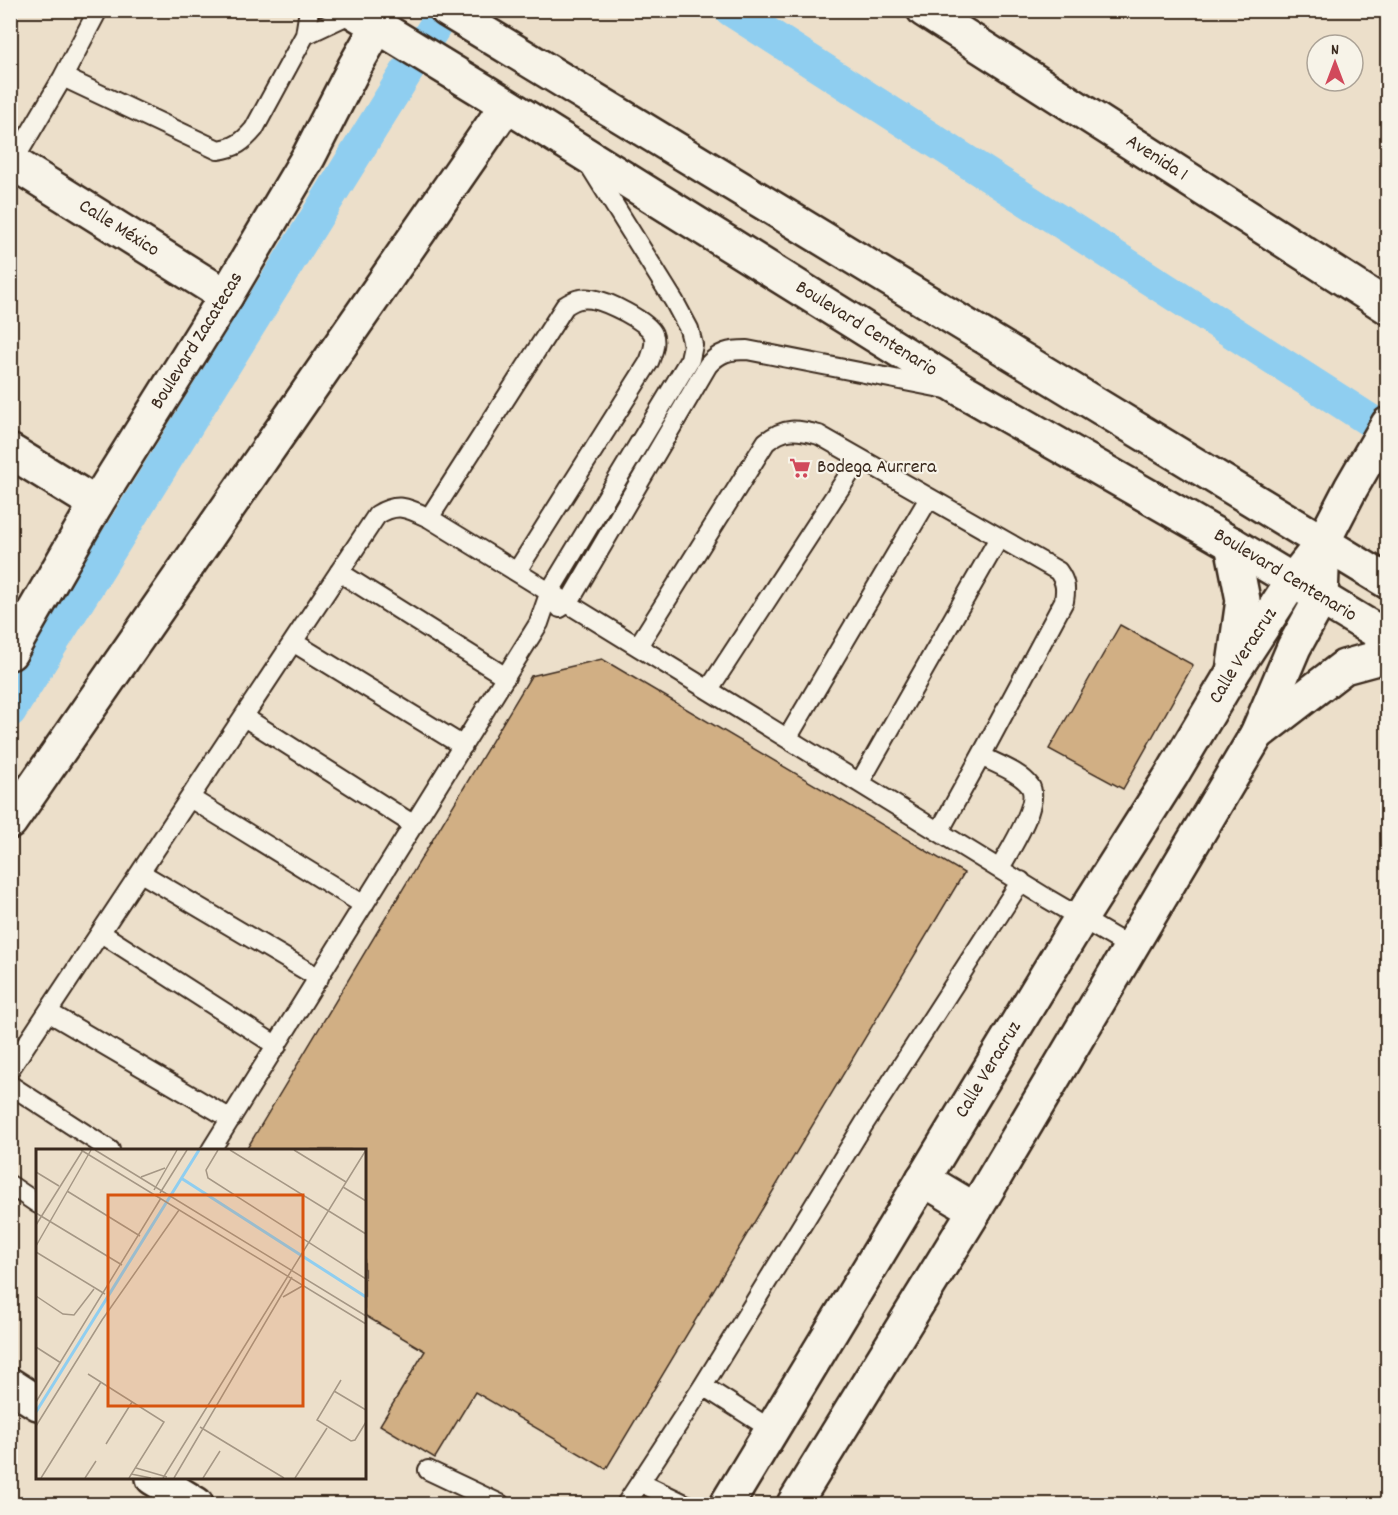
<svg xmlns="http://www.w3.org/2000/svg" width="1398" height="1515" font-family="Dekko,sans-serif">
<style>
.lines{fill:none;stroke-linecap:round;stroke-linejoin:round}
.canal{stroke:#8fcef0;stroke-width:33}
.building{fill:#d1af84;stroke:#3b2a1e;stroke-width:1.5}
.lane-casing{stroke:#3b2a1e;stroke-width:22}
.street-casing{stroke:#3b2a1e;stroke-width:38}
.secondary-casing{stroke:#3b2a1e;stroke-width:38}
.lane{stroke:#f7f3e8;stroke-width:18}
.street{stroke:#f7f3e8;stroke-width:33}
.secondary{stroke:#f7f3e8;stroke-width:33}
.labels{text-anchor:middle;dominant-baseline:central;stroke-width:4.5;stroke-linejoin:round;paint-order:stroke}
.street-label{font-size:20px;fill:#3b2a1e;stroke:#f7f3e8}
.poi-label{font-size:20px;fill:#3b2a1e;stroke:#f7f3e8;text-anchor:start}
.inset-river{fill:none;stroke:#8fcef0;stroke-width:3}
.inset-road{fill:none;stroke:#a59785;stroke-width:1.5}
.view{fill:#d7540e;fill-opacity:0.15;stroke:#d7540e;stroke-width:3}
.inset-edge{fill:none;stroke:#3b2a1e;stroke-width:3}
</style>
<rect width="100%" height="100%" fill="#ecdfca"/>
<filter id="ink" filterUnits="userSpaceOnUse"><feTurbulence type="fractalNoise" baseFrequency=".0167" numOctaves="2"/><feDisplacementMap in="SourceGraphic" scale="12" xChannelSelector="R" yChannelSelector="G"/><feConvolveMatrix kernelMatrix="1 2 1 2 8 2 1 2 1" color-interpolation-filters="sRGB"/></filter>
<g filter="url(#ink)">
<g class="lines">
<!-- canal -->
<path class="canal" d="M731,10L1388,432
M10,711L445,10"/>
</g>
<!-- building -->
<path class="building" d="M1120,625L1193,665L1123,789L1049,749Z
M602,659L964,873L606,1469L475,1392L435,1458L380,1425L425,1351L364,1315V1150H246L531,676Z"/>
<g class="lines">
<defs>
<path id="lane" d="M98,10L63,77L218,150C235,148 243,142 254,129L305,35L309,10
M305,35L354,12
M13,162L63,77
M429,518L565,306C574,300 581,297 592,299C606,301 648,321 653,334C657,343 652,354 649,362L517,571
M339,572L506,677
M560,608L569,602L708,365C720,352 729,350 747,350L946,389
M293,642L463,746
M638,646L766,442C785,427 797,429 819,435L1058,571C1066,582 1066,589 1064,601L981,756L940,830
M709,689L859,459
M244,717L414,825
M788,737L929,498
M981,756C996,764 1020,772 1030,786C1041,803 1009,851 1000,868
M860,782L999,538
M190,798L364,905
M141,873L319,978
M101,933L277,1046
M48,1012L231,1119
M10,1069L377,515C398,502 408,508 429,518L1048,899L1130,947
M10,1085L110,1150
M211,1150L539,623L550,591L690,359L693,345L689,329L674,301L588,163
M10,1185L38,1204
M703,1386L772,1430
M428,1470L500,1504
M641,1483L685,1504
M626,1504L703,1386L864,1124L1021,881"/>
<g id="street">
<path id="s1" d="M924,10L1388,307"/>
<path id="s2" d="M10,161L226,296"/>
<path d="M10,451L96,504"/>
<path id="s3" d="M10,653L96,504L226,296L309,156L355,66L378,26"/>
<path d="M10,822L506,106"/>
<path d="M923,1179L975,1210"/>
<path d="M10,1385L38,1403"/>
<path d="M153,1478L196,1504"/>
<path id="s4" d="M727,1504L1081,918L1171,776L1233,672L1293,580L1323,542L1351,488L1388,424"/>
<path d="M794,1504L975,1210L1257,734L1294,647L1321,598L1322,570"/>
</g>
<g id="secondary">
<path id="s5" d="M351,10L484,91L966,392L1232,544L1388,638"/>
<path d="M447,10L1388,582"/>
<path d="M1232,544L1243,600L1233,672"/>
<path d="M1257,734L1344,667L1388,655"/>
</g>
</defs>
<!-- lane casing -->
<use href="#lane" class="lane-casing"/>
<!-- street casing -->
<use href="#street" class="street-casing"/>
<!-- secondary casing -->
<use href="#secondary" class="secondary-casing"/>
<!-- lane -->
<use href="#lane" class="lane"/>
<!-- street -->
<use href="#street" class="street"/>
<!-- secondary -->
<use href="#secondary" class="secondary"/>
</g>
</g>
<!-- icons -->
<defs>
<symbol id="supermarket-bare" viewBox="-9 -9 18 18"><path d="M-6-5.5h2.5l.6 2H6L4.5 2H-2.5L-4.4-4H-6ZM-1.5 3.2a1.3 1.3 0 1 0 .1 0ZM3 3.2a1.3 1.3 0 1 0 .1 0Z" fill="#d1495b" stroke="#f7f3e8" stroke-width="2.5" paint-order="stroke"/></symbol>
</defs>
<g fill-rule="evenodd">
<use href="#supermarket-bare" x="785" y="453" width="30" height="30"/>
</g>
<g class="labels">
<!-- street labels -->
<g class="street-label">
<text stroke="none"><textPath href="#s1" startOffset="276">Avenida 1</textPath></text>
<text stroke="none"><textPath href="#s2" startOffset="128">Calle México</textPath></text>
<text stroke="none"><textPath href="#s5" startOffset="606">Boulevard Centenario</textPath></text>
<text stroke="none"><textPath href="#s3" startOffset="364">Boulevard Zacatecas</textPath></text>
<text stroke="none"><textPath href="#s5" startOffset="1092">Boulevard Centenario</textPath></text>
<text stroke="none"><textPath href="#s4" startOffset="993">Calle Veracruz</textPath></text>
<text stroke="none"><textPath href="#s4" startOffset="507">Calle Veracruz</textPath></text>
</g>
<!-- poi labels -->
<g class="poi-label">
<text x="817" y="468">Bodega Aurrera</text>
</g>
</g>
<!-- overview -->
<g transform="translate(36 1149)">
<rect width="330" height="330" fill="#ecdfca"/>
<path class="inset-river" d="M145,29L330,148M0,263L163,1"/>
<path class="inset-road" d="M45,1L330,175M59,1L330,167M182,1L170,21L172,29L330,130M194,1L330,85M258,1L310,33M0,23L23,37M105,28L129,19M307,38L330,52M118,41L141,1M31,42L104,87M124,44L151,1M0,64L86,116M0,76L47,1M0,97L55,1M0,103L69,145M0,147L27,165L38,166L58,140M247,148L268,136M0,198L25,214M52,225L128,273L93,329M305,231L281,271L315,292L319,291L330,273M298,242L330,261M0,253L125,49M0,277L66,171L143,61M164,278L248,329M70,295L96,253M100,319L131,328M95,325L115,329M5,329L65,233M49,329L60,312M127,329L330,1M138,329L256,128M167,329L184,302M259,329L291,279"/>
<path class="view" d="M72,46H267V257H72Z"/>
<rect width="330" height="330" class="inset-edge"/>
</g>
<!-- margin -->
<rect width="1398" height="1515" fill="none" stroke="#f7f3e8" stroke-width="36"/>
<rect x="18" y="18" width="1362" height="1479" fill="none" stroke="#3b2a1e" stroke-width="2" filter="url(#ink)"/>
<!-- north arrow -->
<g transform="translate(1335 63)"><circle r="28" fill="#f7f3e8" stroke="#aca397" stroke-width="1.5"/>
<path d="M0-4.5L10 22L0 15L-10 22Z" fill="#d1495b"/>
<text y="-9" font-size="16" font-weight="bold" text-anchor="middle" fill="#3b2a1e">N</text>
</g>
</svg>
